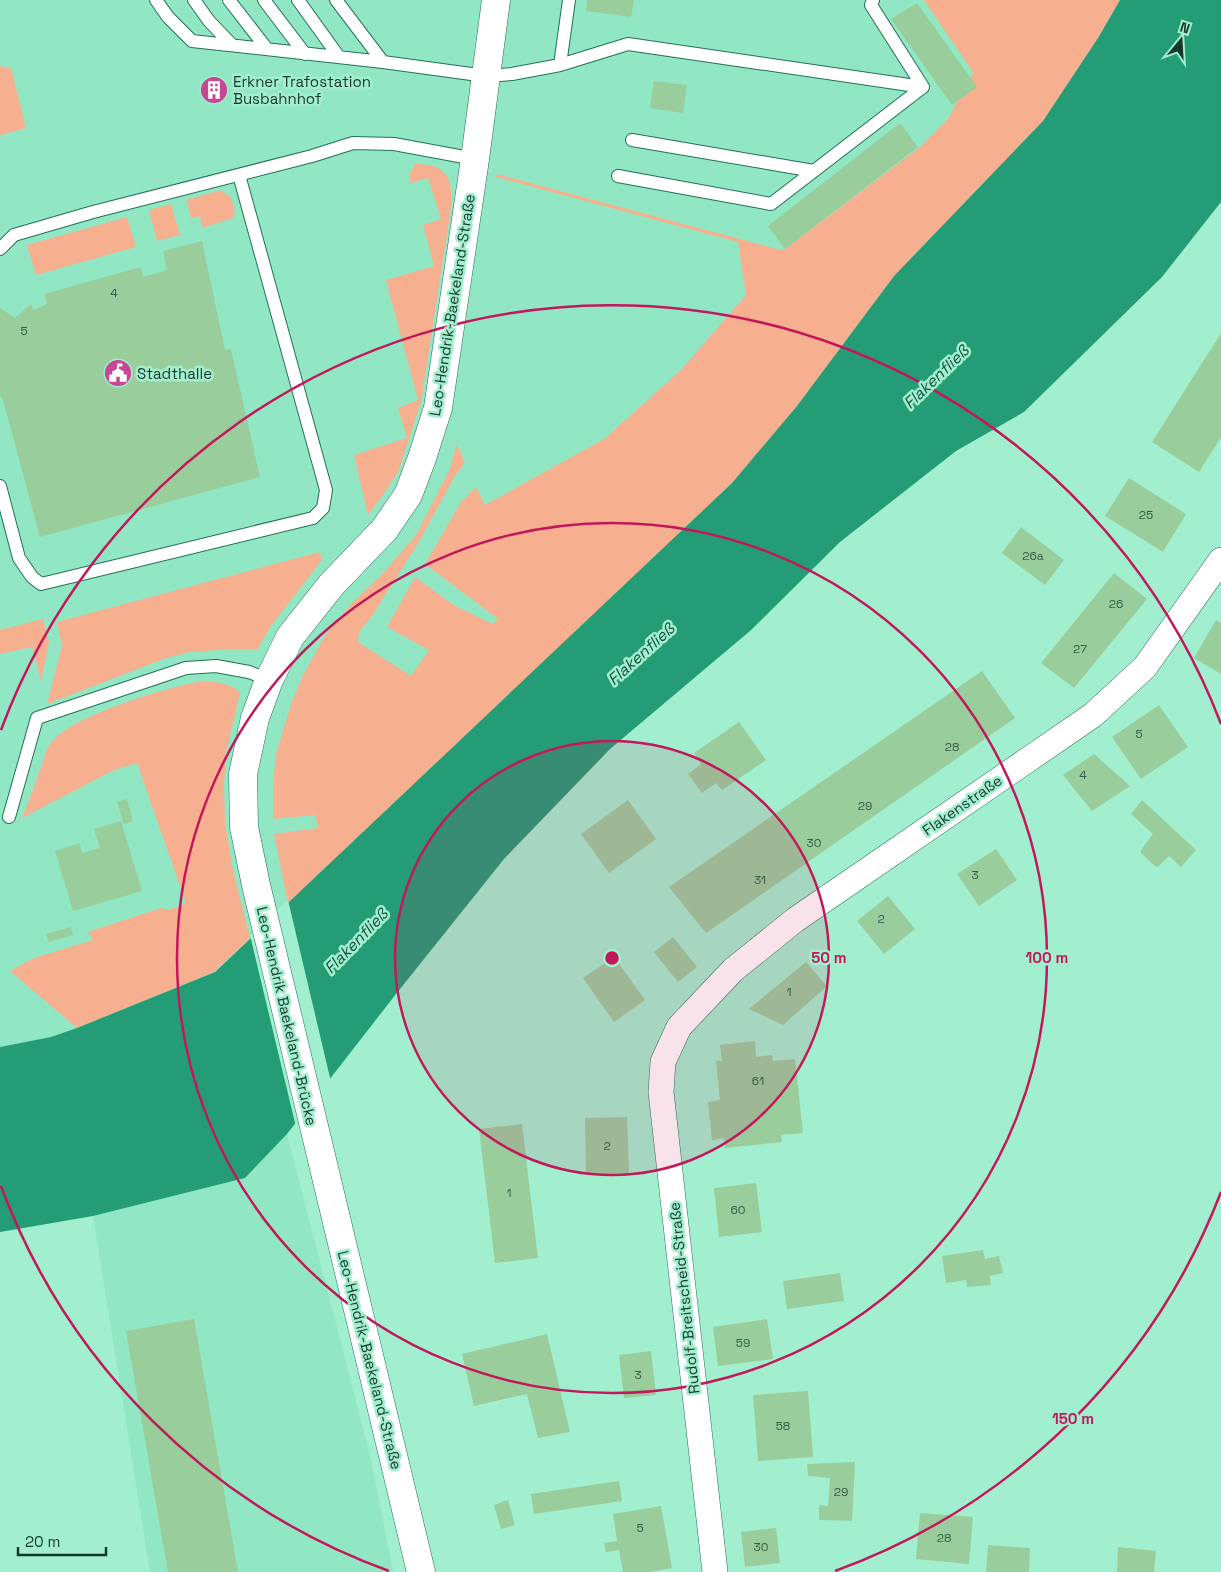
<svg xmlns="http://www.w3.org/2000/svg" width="1221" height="1572" font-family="'Space Grotesk',sans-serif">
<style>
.built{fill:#91e7c3}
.green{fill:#f7b08f}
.water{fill:#249d76}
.pier{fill:#a2efcf}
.building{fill:#99cd9c}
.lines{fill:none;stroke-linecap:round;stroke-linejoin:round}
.service-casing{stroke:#227156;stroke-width:14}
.minor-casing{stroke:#227156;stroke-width:26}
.tertiary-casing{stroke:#227156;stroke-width:29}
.service{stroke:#fff;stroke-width:12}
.minor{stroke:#fff;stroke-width:25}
.tertiary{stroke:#fff;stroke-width:28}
.ring{fill:none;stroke:#c2185b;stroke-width:2.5}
.labels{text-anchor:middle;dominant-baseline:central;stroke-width:5;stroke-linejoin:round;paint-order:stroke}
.number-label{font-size:12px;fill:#385d47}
.poi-label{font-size:15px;fill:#18382b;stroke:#a2efcf;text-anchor:start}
.street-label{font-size:15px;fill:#18382b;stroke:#a2efcf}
.water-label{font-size:16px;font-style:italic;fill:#13513c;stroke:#a2efcf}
.centre{fill:#c2185b;stroke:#a2efcf;stroke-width:2.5}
.ring-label{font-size:15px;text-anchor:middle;font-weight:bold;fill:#c2185b;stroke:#a2efcf;stroke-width:5;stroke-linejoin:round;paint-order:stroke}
</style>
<rect width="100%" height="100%" fill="#a2efcf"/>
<!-- built -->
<path class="built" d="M0,0H958L991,58L732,483L214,972L77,1028L51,1037L0,1047Z
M287,1134L371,1459L393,1572H150L93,1216L245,1178Z"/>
<!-- green -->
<path class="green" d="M924,0H1120L1098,38L1043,121L894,276L797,406L732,483L288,903L274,834L318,828L315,815L273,819V785L276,754L291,704L303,675L326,634L337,621L352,603L385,571L416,535L449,471L457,444L465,463L456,474L417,545L372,616L359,632L358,642L411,676L429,650L387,627L415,577L455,606L493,624L498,619L425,564L461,502L476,487L485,505L604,439L681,370L746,295L738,242L496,177L497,174L781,250L785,249L920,147L948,119L973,72Z
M0,66L11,68L26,128L0,135Z
M415,164C452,163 454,186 450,215L421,402L399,470L383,495L368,515L354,455L407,438L398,408L418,400L386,280L434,266L423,225L441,219L428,178L410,183V173Z
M220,190L231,197L235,212L233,218L202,228L200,216L191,218L186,200Z
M171,204L180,235L157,241L149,210Z
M127,217L136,247L36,275L27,245Z
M320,552L322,560L270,627L258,649H232L189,652L166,658L47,704L62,646L57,622Z
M43,619L49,642L41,681L32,647L0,654V630Z
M202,681C214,682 231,682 240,693L226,753L224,785L225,823L233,870L250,938L214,972L77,1028L10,971L34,958L93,940L88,932L161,908L169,910L186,903L137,763L114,770L22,818C29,801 35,784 41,767C44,760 46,749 51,743C70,716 168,687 202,681Z"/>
<!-- water -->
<path class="water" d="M1120,0H1221V202L1162,277L1024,412L956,451L840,542L750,631L610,749L504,859L396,994L287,1134L245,1178L93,1216L0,1232V1047L51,1037L77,1028L215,972L732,483L797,406L894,276L1043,121L1098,38Z"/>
<!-- pier -->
<path class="pier" d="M288,900L331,1082L296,1127L250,935Z"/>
<!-- building -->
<path class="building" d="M587,0H634L631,17L586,11Z
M917,3L977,87L952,105L891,19Z
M654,81L687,85L683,113L650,108Z
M218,85L220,92L209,95L207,87Z
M900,123L918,147L785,249L768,226Z
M202,241L225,350L231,349L260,477L40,537L3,400L0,395V308L15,318L31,304L34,310L47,304L44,294L141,267L143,277L167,270L163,251Z
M1221,333V437L1199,472L1152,442Z
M1129,478L1186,514L1163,552L1105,516Z
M1021,527L1064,560L1045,585L1002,553Z
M1114,573L1147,599L1074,688L1041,663Z
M1216,620L1221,623V674L1194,658Z
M982,671L1015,718L706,933L669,887Z
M1159,705L1188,747L1141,779L1112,737Z
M739,722L766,760L722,790L716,783L702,793L688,774L701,764L694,753Z
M1094,754L1130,786L1092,811L1063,775Z
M127,799L133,821L124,824L117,802Z
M628,800L656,839L609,873L581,834Z
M1142,800L1196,850L1181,867L1169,856L1159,866L1156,867L1141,853V850L1153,834L1131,814Z
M121,821L142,891L73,911L55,851L80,843L82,853L100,848L94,829Z
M996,849L1017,880L979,906L957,874Z
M888,896L915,929L884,954L857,921Z
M71,927L73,935L49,942L46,934Z
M673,937L697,967L678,982L654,952Z
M614,957L645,1000L614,1022L583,978Z
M806,962L827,986L783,1025L749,1009Z
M755,1041L756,1057L772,1055L773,1061L795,1059L803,1133L781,1135L782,1142L725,1148L724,1138L712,1140L708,1102L720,1100L716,1061H722L720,1045Z
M627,1117L629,1173L586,1174L585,1118Z
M522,1124L538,1258L495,1263L479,1129Z
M756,1183L762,1232L719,1237L714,1188Z
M983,1250L985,1259L999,1256L1003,1273L990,1276L991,1285L967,1287L966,1280L946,1283L942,1256Z
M840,1273L844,1301L787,1309L783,1281Z
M194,1319L238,1572H168L126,1331Z
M767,1319L773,1359L718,1366L713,1327Z
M547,1334L570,1432L538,1438L527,1394L474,1406L462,1354Z
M651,1351L656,1395L624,1398L619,1355Z
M808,1391L813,1457L758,1461L753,1395Z
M855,1462L852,1521L819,1520V1505L828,1506L830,1478L808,1476L807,1464Z
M619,1481L622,1501L534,1514L531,1494Z
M508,1500L515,1525L501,1529L494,1505Z
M661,1506L672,1568L650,1572H623L619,1550L606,1552L604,1543L617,1541L613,1514Z
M920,1513L973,1517L969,1564L916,1559Z
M776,1528L780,1563L745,1567L741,1532Z
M988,1545L1030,1548L1029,1572H986Z
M1118,1547L1156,1551L1154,1572H1117Z"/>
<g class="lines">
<defs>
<path id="service" d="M156,0L168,17L192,41L383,62L486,76L512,74L560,65L628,44L923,87L871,5L873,0
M194,0L209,21L231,44
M229,0L267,49
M264,0L305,54
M298,0L339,57
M336,0L383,62
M560,65L569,0
M632,140L814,171
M618,176L771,204L923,87
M0,249L14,235L93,212L312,156L353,143L394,144L475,159
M0,486L19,558L32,577L41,584L313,518L323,508L326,490L239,175
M9,817L37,718L186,668L216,666L249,672L269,680"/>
<path id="minor" d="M715,1572L661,1092L663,1062L679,1027L733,970L795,920L1093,715L1145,667L1221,560"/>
<path id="tertiary" d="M421,1572L256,885L244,827L243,774L255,718L269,680L290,637L332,584L384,530L408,495L422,458L438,408L475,159L496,0"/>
</defs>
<!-- service casing -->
<use href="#service" class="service-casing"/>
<!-- minor casing -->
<use href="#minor" class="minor-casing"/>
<!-- tertiary casing -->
<use href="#tertiary" class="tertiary-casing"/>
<!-- service -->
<use href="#service" class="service"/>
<!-- minor -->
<use href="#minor" class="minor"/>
<!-- tertiary -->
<use href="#tertiary" class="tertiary"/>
</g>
<!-- distance rings -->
<circle cx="612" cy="958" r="217" fill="#c2185b" fill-opacity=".12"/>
<g class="ring">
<circle cx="612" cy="958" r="217"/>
<circle cx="612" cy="958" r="435"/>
<path d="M1221 1192A652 652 0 0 1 835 1571M389 1571A652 652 0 0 1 1 1186M1 730A652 652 0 0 1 1221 724"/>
</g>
<!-- icons -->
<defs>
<symbol id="building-disc" viewBox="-11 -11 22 22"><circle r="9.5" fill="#c54795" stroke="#a2efcf"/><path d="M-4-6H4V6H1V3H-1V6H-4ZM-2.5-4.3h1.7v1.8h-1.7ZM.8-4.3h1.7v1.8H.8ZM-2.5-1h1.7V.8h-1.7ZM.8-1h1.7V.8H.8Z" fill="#fff"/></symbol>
<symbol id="civic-disc" viewBox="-11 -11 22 22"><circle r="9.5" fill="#c54795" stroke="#a2efcf"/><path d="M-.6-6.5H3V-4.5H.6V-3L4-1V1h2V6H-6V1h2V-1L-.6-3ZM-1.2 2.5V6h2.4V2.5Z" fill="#fff"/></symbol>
</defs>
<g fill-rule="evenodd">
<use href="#building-disc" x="198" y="74" width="32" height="32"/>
<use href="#civic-disc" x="102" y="357" width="32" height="32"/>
</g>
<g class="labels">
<!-- number labels -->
<g class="number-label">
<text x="114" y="293">4</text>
<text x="24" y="331">5</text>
<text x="1146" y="515">25</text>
<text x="1033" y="556">26a</text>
<text x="1116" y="604">26</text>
<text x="1080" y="649">27</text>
<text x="1139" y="734">5</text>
<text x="952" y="747">28</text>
<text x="1083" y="775">4</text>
<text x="865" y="806">29</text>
<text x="814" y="843">30</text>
<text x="975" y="875">3</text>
<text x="760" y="880">31</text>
<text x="881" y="919">2</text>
<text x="789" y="992">1</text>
<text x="758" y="1081">61</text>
<text x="607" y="1146">2</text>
<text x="509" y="1193">1</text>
<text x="738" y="1210">60</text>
<text x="743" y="1343">59</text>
<text x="638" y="1375">3</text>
<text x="783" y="1426">58</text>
<text x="841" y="1492">29</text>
<text x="640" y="1528">5</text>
<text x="944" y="1538">28</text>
<text x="761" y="1547">30</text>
</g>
<!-- poi labels -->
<g class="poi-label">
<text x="233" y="81">Erkner Trafostation<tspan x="233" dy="17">Busbahnhof</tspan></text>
<text x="137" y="373">Stadthalle</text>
</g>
<!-- street labels -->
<g class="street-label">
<text transform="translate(452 305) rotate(-81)">Leo-Hendrik-Baekeland-Straße</text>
<text transform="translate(962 805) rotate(-35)">Flakenstraße</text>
<text transform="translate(287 1016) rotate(77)">Leo-Hendrik Baekeland-Brücke</text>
<text transform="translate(684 1298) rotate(-96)">Rudolf-Breitscheid-Straße</text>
<text transform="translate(370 1360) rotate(76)">Leo-Hendrik-Baekeland-Straße</text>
</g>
<!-- water labels -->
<g class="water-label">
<text transform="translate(936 377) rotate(-44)">Flakenfließ</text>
<text transform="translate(641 654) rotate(-42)">Flakenfließ</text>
<text transform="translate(356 941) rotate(-46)">Flakenfließ</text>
</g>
</g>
<circle cx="612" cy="958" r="8" class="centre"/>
<g class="ring-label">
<text x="829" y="963">50 m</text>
<text x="1047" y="963">100 m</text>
<text x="1073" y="1424">150 m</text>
</g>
<!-- north arrow -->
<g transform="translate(1181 40) rotate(18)" stroke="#a2efcf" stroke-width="4" paint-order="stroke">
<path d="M0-4L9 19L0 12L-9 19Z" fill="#18382b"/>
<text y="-8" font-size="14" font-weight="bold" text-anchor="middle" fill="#18382b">N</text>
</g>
<!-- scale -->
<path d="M18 1547v8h88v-8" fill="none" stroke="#18382b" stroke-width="2.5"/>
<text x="25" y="1547" font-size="15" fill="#18382b" stroke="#a2efcf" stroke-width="4" paint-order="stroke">20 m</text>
</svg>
